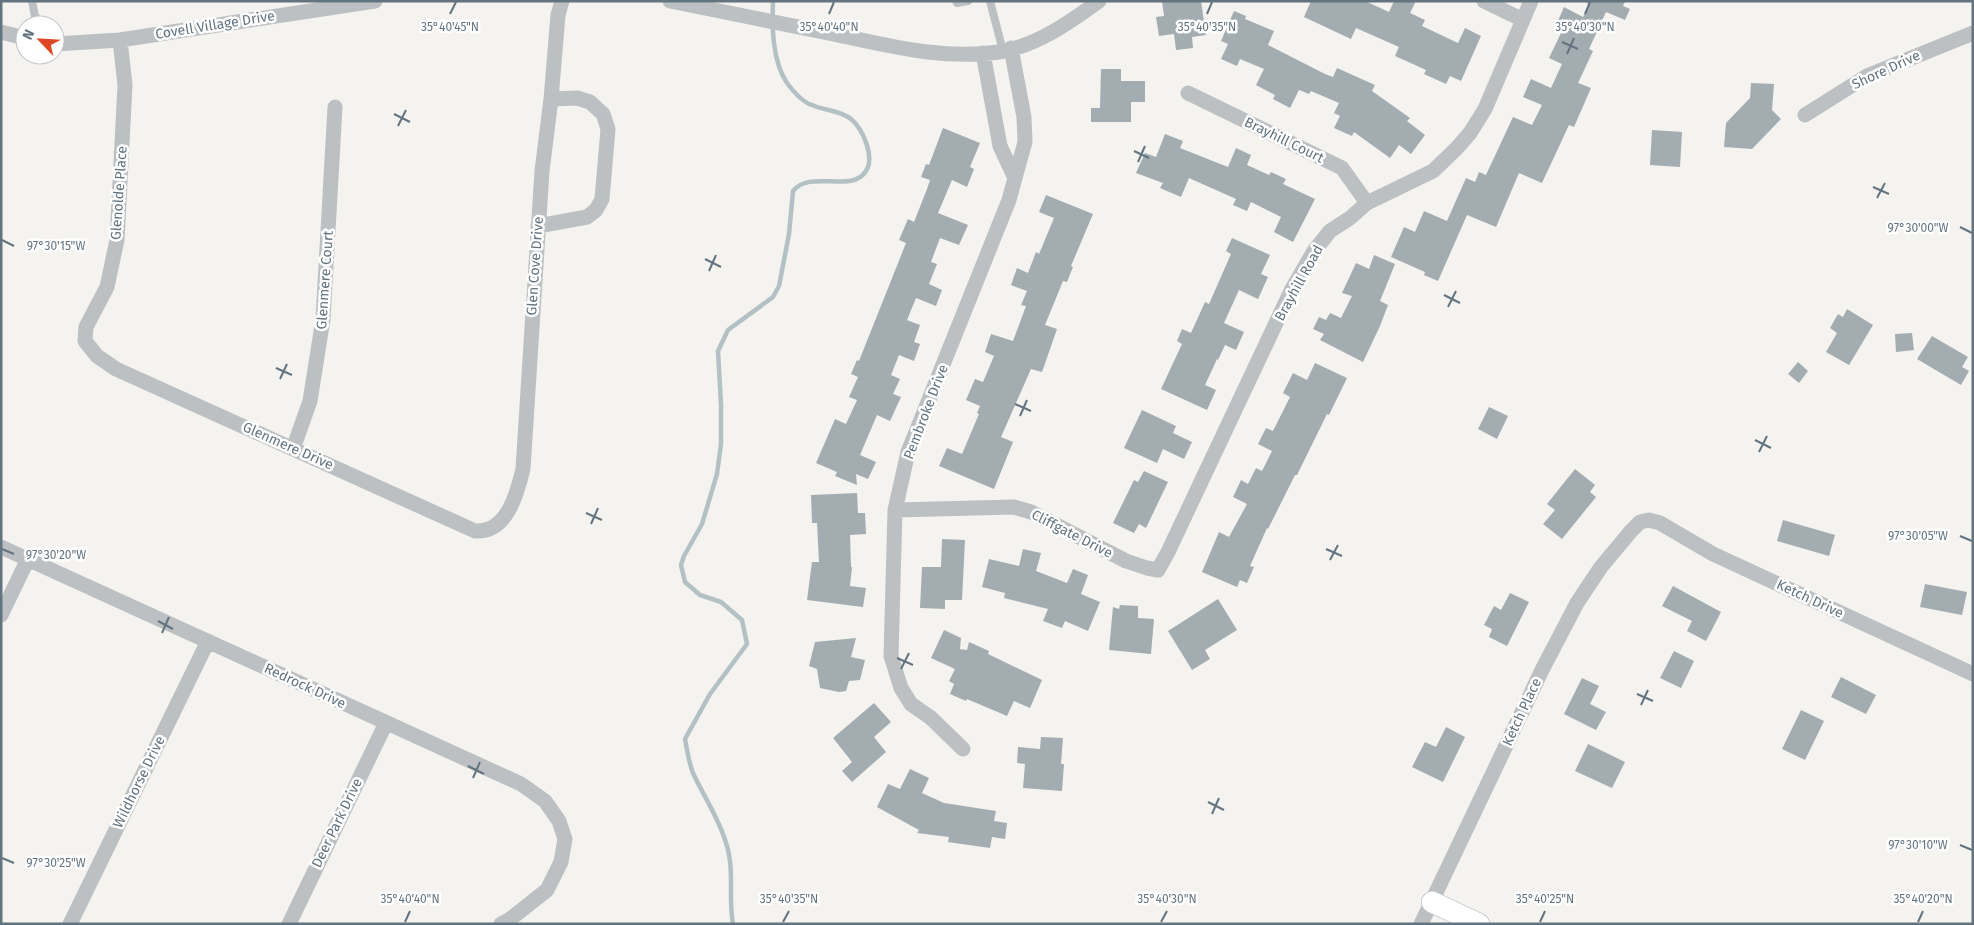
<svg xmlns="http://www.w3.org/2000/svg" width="1974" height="925" font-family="'Fira Sans',sans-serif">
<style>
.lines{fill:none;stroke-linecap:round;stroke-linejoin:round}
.stream{stroke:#b3c0c4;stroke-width:4.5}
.building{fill:#a3acb1}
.secondary-casing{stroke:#aeb4b8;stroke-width:22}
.lane{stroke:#bcc0c3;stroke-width:8}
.street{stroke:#bcc0c3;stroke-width:15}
.secondary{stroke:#fff;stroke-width:21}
.ticks{fill:none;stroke:#637480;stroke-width:2}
.labels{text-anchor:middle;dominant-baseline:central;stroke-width:5;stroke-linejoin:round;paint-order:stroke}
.street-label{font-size:14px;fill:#637480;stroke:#fff}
.ticks-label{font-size:12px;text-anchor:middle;fill:#637480;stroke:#fff;stroke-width:5;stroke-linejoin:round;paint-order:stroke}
</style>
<rect width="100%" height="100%" fill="#f4f3ef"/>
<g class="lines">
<!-- stream -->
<path class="stream" d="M733,924C728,898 735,869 726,843C719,818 704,797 693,773C689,763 687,750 685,739L710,694L747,644L742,620L721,602L700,595L685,582L681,565L684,556L702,524L717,474L721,444V405L718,351L728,330L773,297L779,286L789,234L793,191C810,169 852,194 866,171C875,157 863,129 851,119C840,110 825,111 812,105C802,102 793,91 787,83C772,61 772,26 773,1"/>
</g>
<!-- building -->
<path class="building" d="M1162,1H1201L1206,35L1192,37L1193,48L1176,50L1174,34L1159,36L1156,17L1164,16Z
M1311,1H1365L1389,12L1394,1H1416L1410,13L1425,20L1422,26L1458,43L1465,28L1481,36L1461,81L1450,76L1446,84L1424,74L1426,70L1395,56L1399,47L1356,28L1351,39L1304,17Z
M1583,1H1625L1623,6L1630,9L1625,20L1606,12L1589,49L1593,51L1578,83L1591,88L1574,127L1569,125L1542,183L1519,173L1496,227L1467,215L1438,281L1424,275L1425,272L1391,257L1404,227L1415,232L1424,211L1447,221L1466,178L1475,182L1479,172L1486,175L1513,117L1532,125L1542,105L1523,97L1531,79L1551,88L1562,64L1549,58L1561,33L1554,30L1564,7L1583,17L1589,4Z
M1234,11L1246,16L1245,19L1274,31L1268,45L1325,74L1333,77L1337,68L1375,85L1372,91L1410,118L1407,121L1425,135L1411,154L1399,145L1390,158L1354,132L1352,136L1334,128L1340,116L1334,113L1339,103L1311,91L1309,94L1299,90L1290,108L1273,99L1275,95L1256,85L1264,69L1240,59L1237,66L1221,59L1228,44L1221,41Z
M1101,69H1121V81H1145V102H1131V122H1091V108H1100Z
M1751,83L1774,84L1772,110L1781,119L1752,149L1724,147L1726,123L1750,98Z
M943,128L980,143L970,167L974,169L967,187L952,180L938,213L968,225L959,245L940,238L931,262L937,264L929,284L942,290L936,306L916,298L907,320L920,325L914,342L920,344L914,361L899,355L891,375L900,379L893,394L901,397L890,421L877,415L860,455L876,462L868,479L856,474L857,485L835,476L837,472L816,463L835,419L846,424L857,400L849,397L858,377L851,374L857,360L859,361L906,243L899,240L908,219L914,222L927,189L930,180L921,177L926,164L929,165Z
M1652,130L1682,132L1680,167L1650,165Z
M1165,134L1183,141L1180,148L1228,167L1236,148L1251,155L1247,165L1269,175L1271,172L1286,179L1283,184L1315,199L1293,242L1274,232L1281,217L1251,202L1247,211L1233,205L1236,199L1189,178L1181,197L1160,188L1163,183L1136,173L1145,153L1156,157Z
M1046,195L1093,214L1071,266L1073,267L1067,282L1063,281L1045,325L1057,329L1042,372L1031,369L1001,437L1013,442L994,489L939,466L947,448L962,454L979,414L977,413L980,406L966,400L975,379L983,382L994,356L985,352L991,334L1013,341L1026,306L1021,305L1027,291L1011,285L1017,268L1028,273L1036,252L1039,254L1054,218L1039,212Z
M1232,238L1270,255L1261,274L1268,277L1258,299L1239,290L1224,323L1244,332L1236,350L1225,345L1218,360L1217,359L1205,385L1216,390L1207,410L1161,389L1182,344L1177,341L1182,329L1191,333L1205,302L1209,304L1231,254L1226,251Z
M1374,255L1395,264L1380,301L1388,305L1380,326L1363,362L1320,340L1324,334L1313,329L1319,317L1326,320L1330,313L1341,318L1352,296L1342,293L1356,263L1369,269Z
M1847,309L1873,325L1849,365L1826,352L1837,333L1830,328L1838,314L1843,317Z
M1912,333L1914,350L1896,352L1895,334Z
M1932,336L1968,357L1962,367L1969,371L1961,385L1917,359Z
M1798,362L1808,371L1799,383L1788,374Z
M1315,363L1347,378L1329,415L1327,414L1297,475H1295L1268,529L1267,528L1250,566L1254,567L1247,583L1240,580L1237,587L1202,572L1219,532L1229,537L1247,504L1233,497L1241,480L1248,484L1256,468L1262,471L1272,451L1258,444L1266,428L1273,431L1290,397L1283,393L1293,373L1307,380Z
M1489,407L1508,416L1497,439L1478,429Z
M1142,410L1176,426L1173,433L1192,442L1184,459L1163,449L1157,463L1124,448Z
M1575,469L1595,485L1590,492L1596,497L1562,539L1543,524L1555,510L1547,504Z
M1144,471L1168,482L1146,528L1139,524L1134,533L1113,523L1134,480L1138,482Z
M857,493L858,513H865L866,534L850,535L851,567H852L850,586L866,588L863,607L807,600L812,562H819L817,523H812L811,495Z
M1783,520L1835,535L1829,556L1777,541Z
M942,539L965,540L962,600H945V609L920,608L922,567H941Z
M1023,549L1041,553L1036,571L1067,583L1073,569L1088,575L1081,594L1100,602L1088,631L1065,621L1062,628L1043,621L1048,609L1004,598L1005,593L982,587L989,559L1019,566Z
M1925,584L1967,592L1962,615L1920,607Z
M1673,586L1721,612L1706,641L1687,631L1692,621L1662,606Z
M1510,593L1529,602L1507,646L1489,637L1492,629L1484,625L1494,606L1501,610Z
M1218,599L1237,630L1205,650L1210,659L1192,670L1168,631Z
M1120,605L1138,606V618L1154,619L1151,654L1109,650L1113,607L1119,609Z
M944,630L961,638L960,649L967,650L969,642L989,651L988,654L1042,680L1030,708L1014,701L1007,716L967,699L966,701L950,694L954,684L949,681L955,669L931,658Z
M856,638L851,657L865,660L860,680L849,681L846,691L839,692L820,688L817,669L809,666L815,642Z
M1674,651L1694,661L1681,688L1660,678Z
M1841,677L1876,695L1866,714L1831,697Z
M1582,678L1599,686L1590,704L1606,712L1596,730L1564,714Z
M874,703L891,722L874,737L886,752L852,782L842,771L852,762L833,738Z
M1801,710L1824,721L1805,760L1782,749Z
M1446,727L1465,737L1443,782L1412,767L1425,742L1436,747Z
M1041,737L1063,738L1061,764H1064L1062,791L1023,788L1025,764L1017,763L1018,747L1040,749Z
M1588,744L1625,762L1612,788L1575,771Z
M910,769L929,778L922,793L944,803L996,811L994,821L1007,823L1005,839L992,837L990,848L948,842L949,837L917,833L919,830L877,807L888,784L900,789Z"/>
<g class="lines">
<defs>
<path id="secondary" d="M1432,902L1479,924"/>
</defs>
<!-- secondary casing -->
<use href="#secondary" class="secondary-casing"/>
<!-- lane -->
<path class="lane" d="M32,1L35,16L42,25
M956,1L957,3L968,1
M990,1L1003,51"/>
<!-- street -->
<path class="street" d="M670,1C726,12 782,24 838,35C890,46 944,60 999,52C1036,46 1069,23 1099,1
M1484,1L1523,20
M1,32L25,38
M120,40L125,85L117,240L107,287L86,327L85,341L97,356L116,369L475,531C507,533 517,494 523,469L542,171L551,99L558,15L562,1
M55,44L120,40L375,1
M983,53L1000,146L1015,178L1025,142L1024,117L1011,48
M1188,93L1342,168L1367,203
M1805,115L1867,76L1973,33
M538,226L587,217L596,210L602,199L608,129L603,114L590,102L577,98L551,99
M293,449L310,401L323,319L335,107
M895,510L1014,507L1031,512L1126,561L1147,568L1158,570L1168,552L1292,289L1314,251L1330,231L1350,218L1367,203L1433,171L1456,149L1470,133L1485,109L1531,1
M1,547L521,784L545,801L559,821L565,839L561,862L547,890L509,920L501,924
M1,615L28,559
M963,749L931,718L911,704L901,688L891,656L895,510L908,452L1009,200L1015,178
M70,924L208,641
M289,924L386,723
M1421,924L1542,670L1577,603L1601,567L1631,531L1640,522L1649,520L1660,523L1713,554L1973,674"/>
<!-- secondary -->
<use href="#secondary" class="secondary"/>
</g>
<!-- ticks -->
<path class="ticks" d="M450,14L456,2M829,14L834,2M1207,14L1212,2M1585,14L1590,2M1562,42L1578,49M1567,54L1574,38M394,114L410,122M398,126L406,110M1134,151L1149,158M1138,162L1145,146M1873,187L1889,194M1877,198L1885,183M1960,227L1972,233M2,240L14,246M705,259L721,267M709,271L716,255M1444,295L1460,303M1448,307L1456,291M276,368L292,375M280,379L287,364M1015,404L1031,411M1020,416L1027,400M1755,440L1771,448M1759,452L1767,436M586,513L602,520M591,524L598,508M1960,536L1972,541M2,549L14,554M1326,549L1342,556M1330,560L1338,545M158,621L173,629M162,633L169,617M897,658L913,665M901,669L909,653M1637,694L1653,701M1641,705L1648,690M468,766L484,774M473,778L480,762M1208,802L1224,810M1212,814L1219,798M1960,845L1972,850M2,858L14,863M405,922L410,911M783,922L789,911M1161,922L1167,911M1540,922L1545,911M1918,922L1923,911"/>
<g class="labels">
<!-- street labels -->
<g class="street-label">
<text transform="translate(215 25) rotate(-9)">Covell Village Drive</text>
<text transform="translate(1886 70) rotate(-25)">Shore Drive</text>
<text transform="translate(1284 140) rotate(26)">Brayhill Court</text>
<text transform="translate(119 193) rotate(-86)">Glenolde Place</text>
<text transform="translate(535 266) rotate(-86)">Glen Cove Drive</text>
<text transform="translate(325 280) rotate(-86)">Glenmere Court</text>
<text transform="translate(1299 283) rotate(-61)">Brayhill Road</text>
<text transform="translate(926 412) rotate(-69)">Pembroke Drive</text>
<text transform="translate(288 446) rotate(24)">Glenmere Drive</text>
<text transform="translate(1072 534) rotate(27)">Cliffgate Drive</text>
<text transform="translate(1810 599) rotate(25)">Ketch Drive</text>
<text transform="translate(305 686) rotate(25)">Redrock Drive</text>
<text transform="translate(1522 712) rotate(-65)">Ketch Place</text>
<text transform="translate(139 782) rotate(-64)">Wildhorse Drive</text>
<text transform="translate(337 823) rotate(-64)">Deer Park Drive</text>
</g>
</g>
<g class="ticks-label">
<text x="450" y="31">35°40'45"N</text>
<text x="829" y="31">35°40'40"N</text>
<text x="1207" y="31">35°40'35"N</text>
<text x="1585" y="31">35°40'30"N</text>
<text x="1918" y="232">97°30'00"W</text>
<text x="56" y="250">97°30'15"W</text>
<text x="1918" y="540">97°30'05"W</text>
<text x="56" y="559">97°30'20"W</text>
<text x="1918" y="849">97°30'10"W</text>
<text x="56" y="867">97°30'25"W</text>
<text x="1923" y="903">35°40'20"N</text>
<text x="410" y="903">35°40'40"N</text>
<text x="789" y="903">35°40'35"N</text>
<text x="1167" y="903">35°40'30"N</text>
<text x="1545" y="903">35°40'25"N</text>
</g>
<!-- border -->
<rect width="1974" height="925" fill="none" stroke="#637480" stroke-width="5"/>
<!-- north arrow -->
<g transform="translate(40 40) rotate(295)"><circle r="24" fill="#ffffff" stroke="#c1c7cc"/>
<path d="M0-4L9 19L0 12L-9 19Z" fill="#de4725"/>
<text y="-8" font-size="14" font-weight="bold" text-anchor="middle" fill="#637480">N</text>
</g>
</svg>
